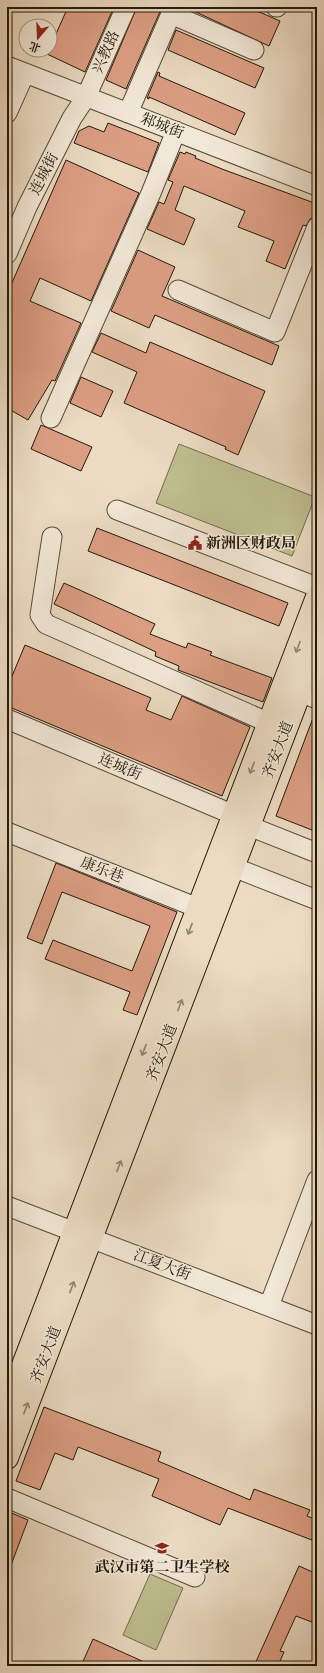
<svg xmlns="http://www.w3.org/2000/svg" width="324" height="1673" font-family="'Libre Bodoni','Noto Serif SC',serif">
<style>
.grass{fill:#bebe8f;stroke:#706b4c}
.building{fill:#dc9e83;stroke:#23180a}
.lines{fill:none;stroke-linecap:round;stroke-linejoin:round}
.minor-casing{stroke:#554938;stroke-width:21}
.major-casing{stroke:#23180a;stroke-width:24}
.minor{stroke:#f2e8d7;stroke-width:19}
.major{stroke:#ebdbc2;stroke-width:22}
.oneway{stroke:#91836f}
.labels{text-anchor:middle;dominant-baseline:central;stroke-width:3;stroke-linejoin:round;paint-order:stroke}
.street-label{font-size:15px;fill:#23180a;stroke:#f2e8d7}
.poi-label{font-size:15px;font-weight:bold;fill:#23180a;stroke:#f2e8d7;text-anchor:start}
</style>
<rect width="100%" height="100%" fill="#ebdbc2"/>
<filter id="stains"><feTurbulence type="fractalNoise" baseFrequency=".005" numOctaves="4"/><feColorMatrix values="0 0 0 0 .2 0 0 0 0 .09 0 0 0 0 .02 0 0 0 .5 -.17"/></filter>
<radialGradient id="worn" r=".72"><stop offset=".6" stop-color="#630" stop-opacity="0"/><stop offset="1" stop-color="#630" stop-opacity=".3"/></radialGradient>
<!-- grass -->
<path class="grass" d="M179,444L315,497L292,556L156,503Z
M150,1574L183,1588L156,1650L123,1635Z"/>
<!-- building -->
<path class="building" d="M68,7H114L85,72L47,54Z
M137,7H162L126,89L106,80Z
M185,7H248L280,21L269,46Z
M176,30L264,68L255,88L168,50Z
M158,72L160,73L159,76L245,113L235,135L149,97V99L147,98Z
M108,123L159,143L148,172L74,143L79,131L89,126L104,132Z
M180,152L185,154L186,152L196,156L195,158L222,169L317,204L316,216L310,219L306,226L303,225L285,269L266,261L274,241L238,227L245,211L184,186L175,210L195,219L184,245L147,229L159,202L164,204L173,182L168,180Z
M66,160L139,193L91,301L40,278L30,301L81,323L55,381L52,380L28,420L7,408V294Z
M138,250L175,267L162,296L279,346L272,365L155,315L149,328L111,311Z
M101,333L146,353L150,342L265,391L238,455L225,449L226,447L124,403L137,372L92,352Z
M81,377L113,391L101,417L70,403Z
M41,425L92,447L81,471L31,449Z
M97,528L288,603L279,626L88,551Z
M64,583L155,624L150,634L186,648L188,643L212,652L210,655L272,678L263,702L178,670L179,666L155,656L156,652L54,604Z
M25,645L151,698L146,710L171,720L182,696L250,727L222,796L7,706V680L10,681Z
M316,710H317V832L276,816Z
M56,863L177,912L137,1015L123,1010L130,992L45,959L53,940L132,971L150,926L62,892L42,944L27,938Z
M44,1407L161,1452L158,1461L250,1500L254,1489L310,1510L307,1516L317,1520V1542L228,1508L220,1525L152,1496L159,1479L78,1447L73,1460L55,1453L40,1490L16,1481Z
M7,1511L28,1520L8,1573H7Z
M299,1566L317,1574V1624L296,1616L280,1651L284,1652L278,1666H254Z
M93,1639L153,1666H81Z"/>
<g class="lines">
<defs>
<path id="minor" d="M276,7H277
M171,14L254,50
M7,66L317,186
M7,113L25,73
M128,113L174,7
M7,254L27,207L72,118L86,97L126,7
M178,290L275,332L317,227
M51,418L151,193L176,131
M117,510L317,587
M52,537L40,615L46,624L269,723
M300,692L317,699
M7,719L234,815
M249,826L317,853
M7,832L198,908
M233,867L317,900
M7,1206L317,1325
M269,1306L317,1180
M7,1498L195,1577"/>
<path id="major" d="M7,1407L317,597
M7,1458L317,648"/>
</defs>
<!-- minor casing -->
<use href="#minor" class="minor-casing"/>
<!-- major casing -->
<use href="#major" class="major-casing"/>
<!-- minor -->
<use href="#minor" class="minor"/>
<!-- major -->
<use href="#major" class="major"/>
</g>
<!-- one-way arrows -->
<defs><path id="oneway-shaft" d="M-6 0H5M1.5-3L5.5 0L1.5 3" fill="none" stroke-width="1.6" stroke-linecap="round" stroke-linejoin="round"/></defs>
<g class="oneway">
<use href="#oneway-shaft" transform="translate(298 647) rotate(111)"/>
<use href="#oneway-shaft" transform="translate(252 768) rotate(111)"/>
<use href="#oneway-shaft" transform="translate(190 929) rotate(111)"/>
<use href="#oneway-shaft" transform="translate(180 1005) rotate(-69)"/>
<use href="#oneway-shaft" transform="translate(144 1050) rotate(111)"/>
<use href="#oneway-shaft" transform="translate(119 1166) rotate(-69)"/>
<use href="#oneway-shaft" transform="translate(72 1287) rotate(-69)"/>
<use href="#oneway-shaft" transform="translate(26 1408) rotate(-69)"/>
</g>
<!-- icons -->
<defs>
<symbol id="civic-bare" viewBox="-9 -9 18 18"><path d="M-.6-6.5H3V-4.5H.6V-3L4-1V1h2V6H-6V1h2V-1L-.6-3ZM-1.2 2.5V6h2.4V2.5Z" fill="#8f2418" stroke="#f2e8d7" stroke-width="2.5" paint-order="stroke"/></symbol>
<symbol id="school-bare" viewBox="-9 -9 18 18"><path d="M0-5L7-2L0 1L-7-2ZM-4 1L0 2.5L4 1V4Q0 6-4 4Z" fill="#8f2418" stroke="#f2e8d7" stroke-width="2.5" paint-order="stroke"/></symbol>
</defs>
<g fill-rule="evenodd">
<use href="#civic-bare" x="185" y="533" width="20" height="20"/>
<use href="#school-bare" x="152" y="1538" width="20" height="20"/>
</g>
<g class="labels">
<!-- street labels -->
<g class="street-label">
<text transform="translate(106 52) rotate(-66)">兴教路</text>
<text transform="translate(162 126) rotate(21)">邾城街</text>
<text transform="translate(44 174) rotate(-63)">连城街</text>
<text transform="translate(278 750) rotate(-69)">齐安大道</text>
<text transform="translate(120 767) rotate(23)">连城街</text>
<text transform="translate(102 870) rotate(22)">康乐巷</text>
<text transform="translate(162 1053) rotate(-69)">齐安大道</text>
<text transform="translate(162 1265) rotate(21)">江夏大街</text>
<text transform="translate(46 1355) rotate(-69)">齐安大道</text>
</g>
<!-- poi labels -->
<g class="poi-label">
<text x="206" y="543">新洲区财政局</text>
<text x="162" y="1567" text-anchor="middle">武汉市第二卫生学校</text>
</g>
</g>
<!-- margin -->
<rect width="324" height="1673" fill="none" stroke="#ebdbc2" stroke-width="24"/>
<rect x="8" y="8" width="308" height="1657" fill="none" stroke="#23180a" stroke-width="2"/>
<rect x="12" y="12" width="300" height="1649" fill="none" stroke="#23180a"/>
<!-- north arrow -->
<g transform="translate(38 38) rotate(199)"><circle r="19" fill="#f2e8d7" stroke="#9f9585"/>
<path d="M0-3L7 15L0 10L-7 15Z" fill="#8f2418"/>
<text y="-6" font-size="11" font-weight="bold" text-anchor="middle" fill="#23180a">北</text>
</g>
<rect width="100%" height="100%" filter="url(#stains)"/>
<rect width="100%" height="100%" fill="url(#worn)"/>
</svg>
